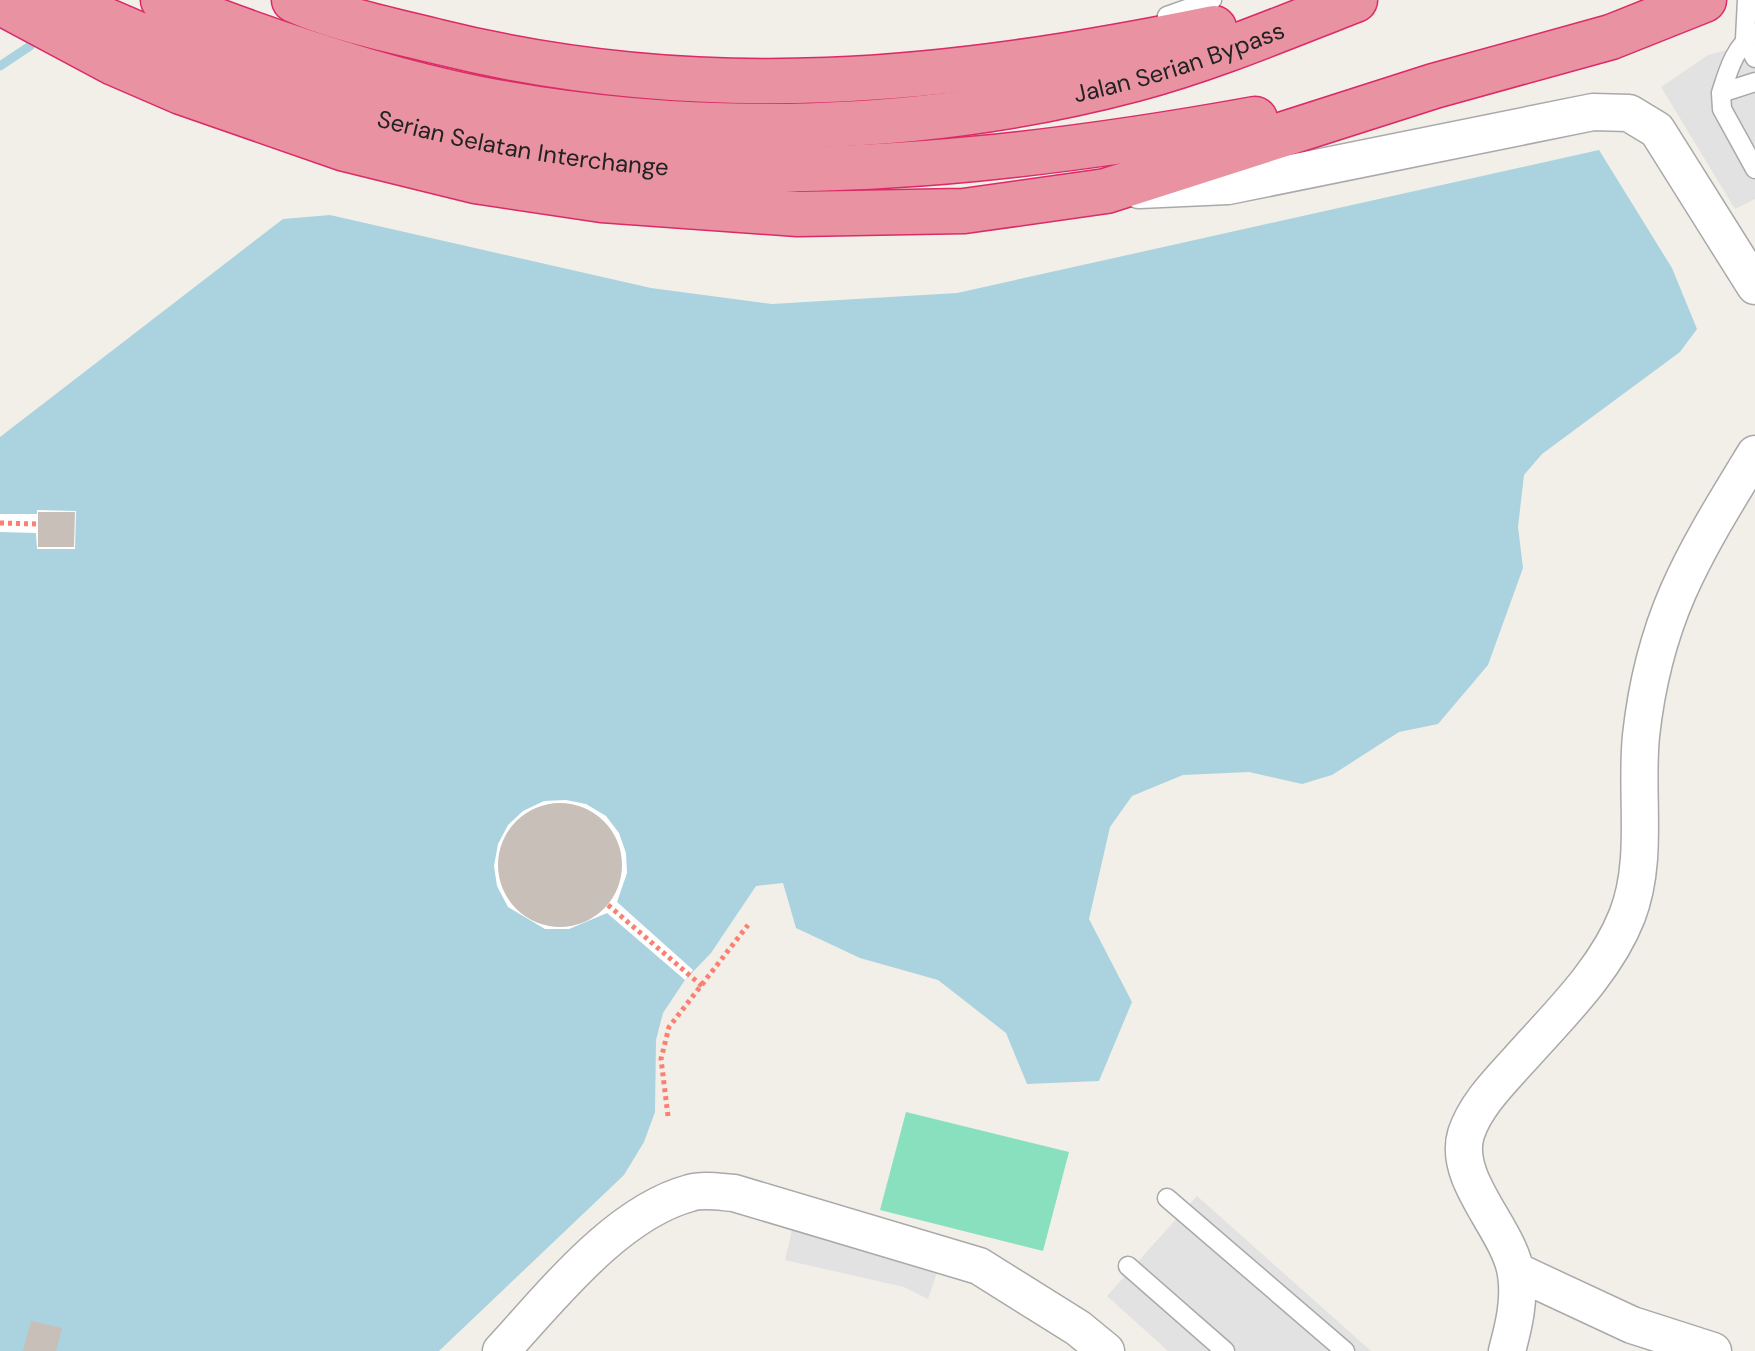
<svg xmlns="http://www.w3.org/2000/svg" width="1755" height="1351" font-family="'DM Sans',sans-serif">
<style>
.pitch{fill:#88e0be}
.parking{fill:#e2e2e2}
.water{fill:#aad3df}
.pier{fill:#fff}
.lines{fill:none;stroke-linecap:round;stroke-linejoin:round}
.stream{stroke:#aad3df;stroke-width:9}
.building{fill:#c7bfb8}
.lane-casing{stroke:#a9a9a9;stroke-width:21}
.street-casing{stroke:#a9a9a9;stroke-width:39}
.highway-casing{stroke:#dc2a67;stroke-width:47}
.path{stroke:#fa8072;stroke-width:5;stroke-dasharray:4 4;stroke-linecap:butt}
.lane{stroke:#fff;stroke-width:18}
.street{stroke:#fff;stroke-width:36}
.highway{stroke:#e892a2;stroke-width:44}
.labels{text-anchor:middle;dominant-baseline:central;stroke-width:7;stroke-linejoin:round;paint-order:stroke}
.street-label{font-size:24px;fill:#222;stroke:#fff}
</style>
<rect width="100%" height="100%" fill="#f2efe9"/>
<!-- pitch -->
<path class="pitch" d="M906,1112L1069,1152L1043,1251L880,1210Z"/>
<!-- parking -->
<path class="parking" d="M1755,42V199L1735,209L1661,87L1708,55Z
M1197,1196L1371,1351H1168L1107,1296Z
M792,1230L937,1272L928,1299L904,1287L785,1260Z"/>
<!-- water -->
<path class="water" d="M1599,150L1672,268L1697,329L1680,352L1542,454L1524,475L1518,527L1523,568L1488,665L1438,724L1399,732L1332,775L1302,784L1249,772L1183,775L1132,796L1110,827L1089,919L1132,1002L1099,1081L1027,1084L1006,1033L938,980L860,958L796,928L783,883L756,886L711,953L685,980L663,1013L656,1040L655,1112L644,1142L624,1175L439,1351H0V437L283,219L330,215L651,288L772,304L957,293Z"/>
<!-- pier -->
<path class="pier" d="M37,510L76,511L75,549H37L36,533L0,532V514H37Z
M566,800L586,804L606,816L619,833L626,853L627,873L617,902L693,970L685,980L607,913L569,929H545L508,907L497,886L494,866L498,844L508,825L523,811L544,801Z"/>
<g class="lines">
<!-- stream -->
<path class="stream" d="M0,66L30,46"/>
</g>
<!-- building -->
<path class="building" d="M38,512H75L74,547H38Z
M498 865a62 62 0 1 1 124 0a62 62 0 1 1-124 0Z
M31,1321L62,1328L56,1351H23Z"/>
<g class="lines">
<defs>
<path id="lane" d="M1747,0L1745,39L1755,58
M1167,16L1212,0
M1755,82L1721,93L1722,109L1755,169
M1721,93C1728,71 1735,46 1755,33
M1167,1198L1345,1351
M1128,1266L1225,1351"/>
<path id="street" d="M1139,190L1228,186L1593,112L1629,113L1657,130L1755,286
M1516,1271L1632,1325L1713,1351
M501,1351C552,1296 616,1213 690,1193C703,1189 720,1192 734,1193L979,1266L1078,1328L1106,1351
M1507,1351C1514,1325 1520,1300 1516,1274C1510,1230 1452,1180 1466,1134C1475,1106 1499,1082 1518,1061C1557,1017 1605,972 1627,916C1649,860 1635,795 1641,736C1654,616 1694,554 1755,454"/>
<g id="highway">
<path id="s1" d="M61,0C260,93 478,159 699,168C884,175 1073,152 1255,119"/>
<path id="s2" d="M163,0C266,41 371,77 480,99C694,140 924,135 1135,79C1210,59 1283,28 1355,0"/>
<path d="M294,0C340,20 391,30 439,42C705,108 949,82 1214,28"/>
<path d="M0,2L114,63L181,92L345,149L475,181L602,200L798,214L964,211L1106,191L1434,86L1611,37L1704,0"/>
</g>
</defs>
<!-- lane casing -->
<use href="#lane" class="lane-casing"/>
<!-- street casing -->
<use href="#street" class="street-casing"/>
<!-- highway casing -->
<use href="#highway" class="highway-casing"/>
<!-- path -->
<path class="path" d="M0,523L38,524
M608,905L702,986
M668,1116L661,1059L669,1027L748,925"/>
<!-- lane -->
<use href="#lane" class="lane"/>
<!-- street -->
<use href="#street" class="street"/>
<!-- highway -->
<use href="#highway" class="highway"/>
</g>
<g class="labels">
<!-- street labels -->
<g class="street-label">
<text stroke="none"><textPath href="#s2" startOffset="1040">Jalan Serian Bypass</textPath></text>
<text stroke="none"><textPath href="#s1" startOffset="486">Serian Selatan Interchange</textPath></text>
</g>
</g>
</svg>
